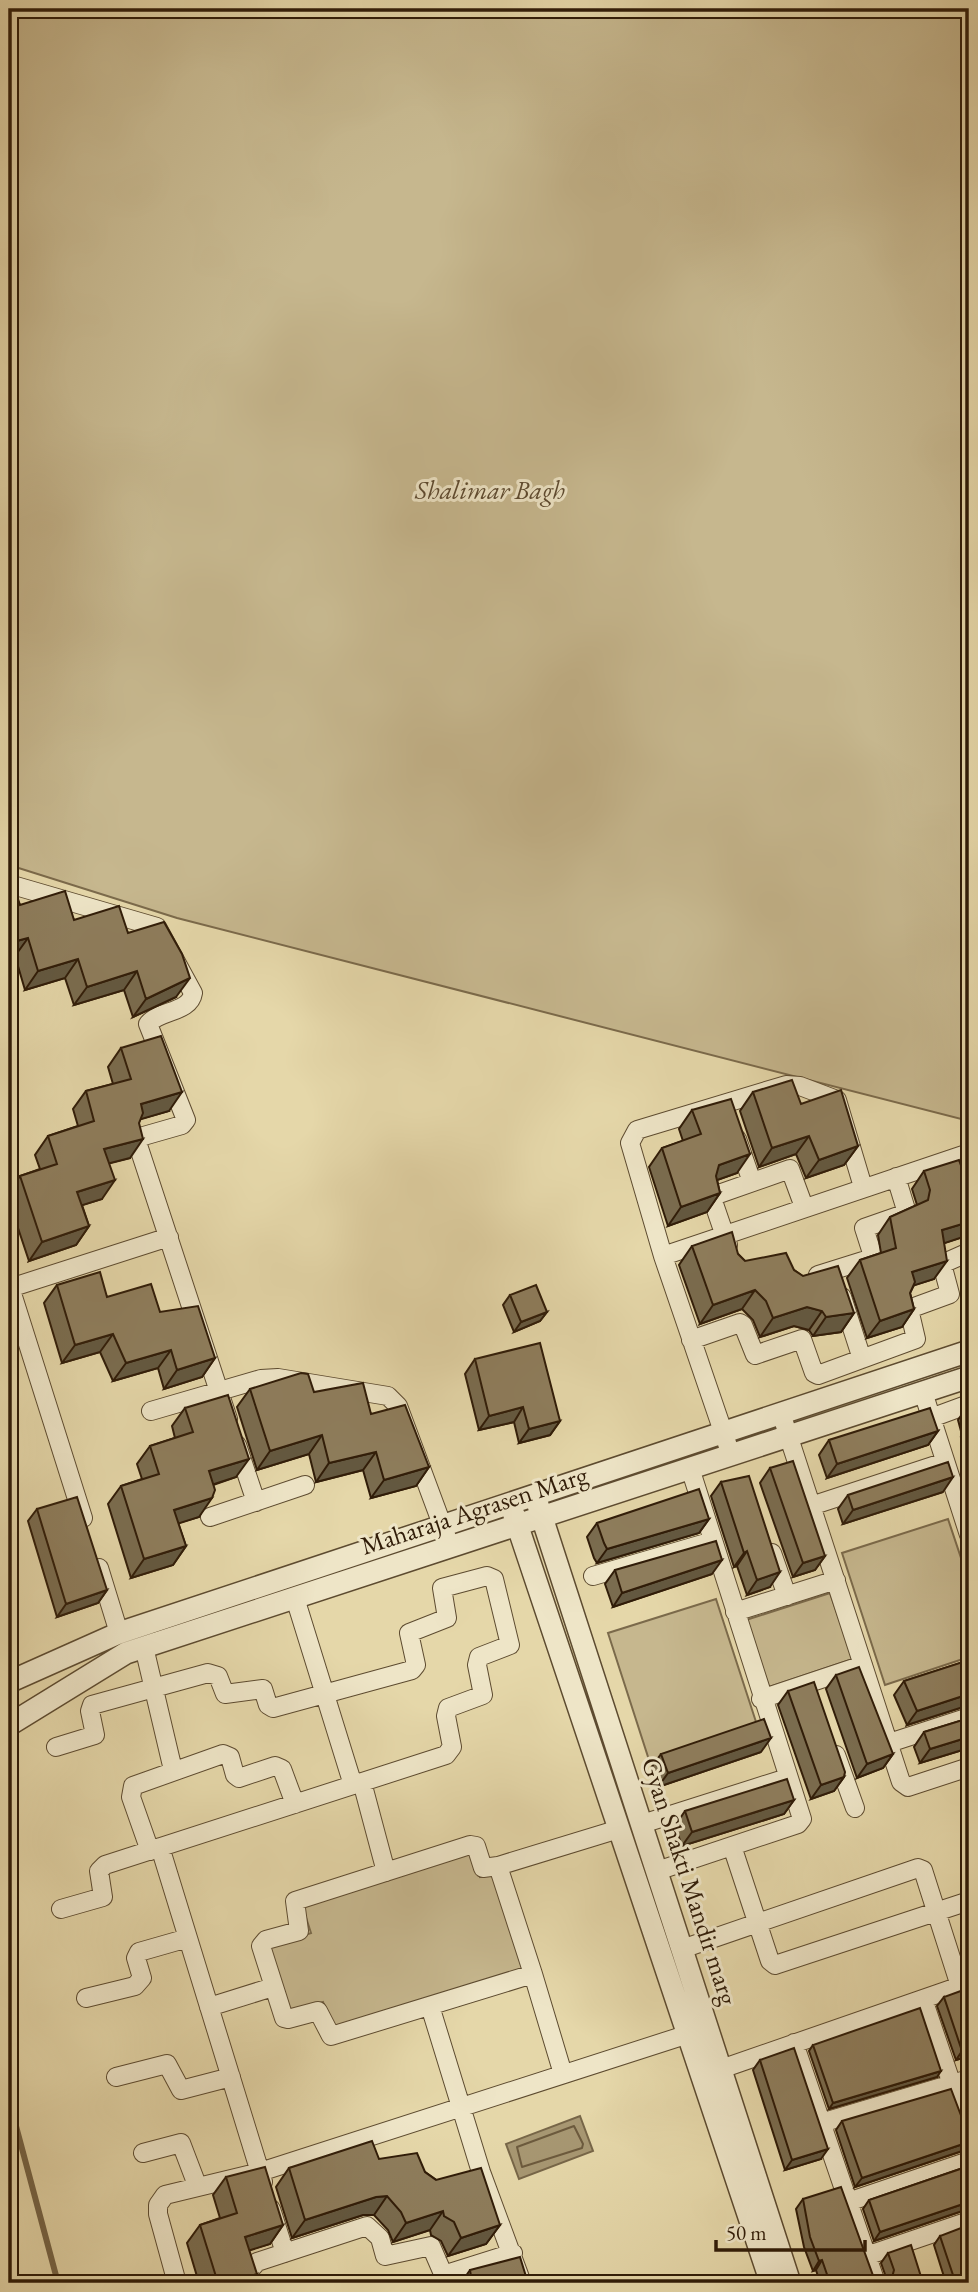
<svg xmlns="http://www.w3.org/2000/svg" width="978" height="2292" font-family="'EB Garamond',serif">
<style>
.green{fill:#c6b78e;stroke:#7b6a4b;stroke-width:2}
.water{fill:#a79772;stroke:#776648;stroke-width:2}
.lines{fill:none;stroke-linecap:round;stroke-linejoin:round}
.shore{stroke:#6c5a3d;stroke-width:2}
.stream{stroke:#776648;stroke-width:6}
.minor-casing{stroke:#5d4b30;stroke-width:20}
.tertiary-casing{stroke:#5d4b30;stroke-width:24}
.minor{stroke:#eee5c7;stroke-width:18}
.tertiary{stroke:#eee5c7;stroke-width:21}
.wall{fill:#7a6c4f;stroke:#301c08;stroke-width:2}
.shaded-wall{fill:#635840;stroke:#301c08;stroke-width:2}
.building{fill:#8e7d5c;stroke:#301c08;stroke-width:2}
.labels{text-anchor:middle;dominant-baseline:central;stroke-width:6;stroke-linejoin:round;paint-order:stroke}
.park-label{font-size:26px;font-style:italic;fill:#5d4a30;stroke:#eee5c7}
.street-label{font-size:26px;fill:#301c08;stroke:#eee5c7}
</style>
<rect width="100%" height="100%" fill="#e5d7a9"/>
<filter id="stains"><feTurbulence type="fractalNoise" baseFrequency=".00286" numOctaves="4"/><feColorMatrix values="0 0 0 0 .2 0 0 0 0 .09 0 0 0 0 .02 0 0 0 .5 -.17"/></filter>
<radialGradient id="worn" r=".72"><stop offset=".6" stop-color="#630" stop-opacity="0"/><stop offset="1" stop-color="#630" stop-opacity=".3"/></radialGradient>
<!-- green -->
<path class="green" d="M9,9H969V1121L177,918L9,865Z
M948,1519L969,1582V1657L885,1685L842,1553Z
M830,1593L853,1659L769,1687L746,1620Z
M716,1599L758,1728L650,1763L608,1633Z
M472,1851L480,1877L494,1872L525,1969L333,2030L323,2002L288,2013L266,1947L311,1933L302,1905Z"/>
<!-- water -->
<path class="water" d="M580,2116L593,2151L519,2179L506,2144Z"/>
<g class="lines">
<!-- shore -->
<path class="shore" d="M574,2126L583,2144L582,2148L522,2167L517,2147Z"/>
<!-- stream -->
<path class="stream" d="M9,2100L58,2283"/>
<defs>
<path id="minor" d="M9,884L157,927L193,993C190,1013 159,1010 148,1024L186,1120L182,1125L140,1137L137,1142L228,1419
M737,1139L752,1182
M728,1245L713,1201L716,1195L790,1169L804,1207
M663,1256L630,1143L637,1130L786,1085L800,1086L837,1100L863,1187
M818,1275L869,1259L872,1253L864,1228L907,1213L896,1177
M9,1284L83,1518
M10,1288L169,1237
M842,1297L862,1359
M691,1340L740,1323L743,1325L755,1355L802,1339L814,1373L818,1375L916,1339L909,1309L950,1294L942,1264L969,1252
M923,1392L969,1535
M151,1411L261,1379L278,1378L388,1396L398,1406L447,1538
M781,1413L901,1782L908,1787L969,1767
M931,1418L969,1404
M237,1445L256,1502
M731,1455L663,1256L969,1153
M811,1506L945,1462
M210,1517L305,1485
M772,1553L787,1596
M99,1568L119,1633
M593,1576L713,1541
M295,1598L353,1785
M735,1612L836,1580
M144,1647L173,1770
M761,1699L863,1665
M889,1743L969,1717
M56,1747L95,1735L90,1711L92,1705L208,1673L218,1676L225,1694L263,1689L268,1705L273,1708L412,1670L416,1665L409,1633L447,1618L442,1588L487,1576L494,1579L510,1645L479,1657L477,1665L483,1695L448,1708L446,1716L452,1747L446,1755L105,1865L99,1871L103,1897L61,1909
M836,1755L855,1808
M362,1782L386,1872
M642,1824L787,1778
M470,1845L476,1846L483,1868L498,1866L533,1974L331,2036L318,2011L288,2019L284,2018L261,1946L266,1940L299,1931L295,1901Z
M732,1846L770,1961L775,1965L969,1901
M160,1847L263,2182
M150,1851L131,1797L133,1786L223,1754L230,1757L235,1775L239,1778L275,1766L282,1769L295,1804
M498,1866L619,1829
M657,1871L798,1824L802,1819L690,1468
M682,1949L918,1868L923,1870L960,1986
M533,1974L563,2074
M86,1998L135,1986L142,1978L136,1958L139,1952L188,1938
M923,1999L969,2135
M430,2006L481,2172L522,2283
M209,2007L273,1987
M794,2043L876,2283
M721,2069L969,1983
M116,2077L167,2064L181,2090L231,2077
M821,2123L969,2079
M143,2153L181,2143L197,2185
M848,2202L969,2161
M271,2209L285,2253
M866,2256L969,2221
M443,2275L513,2253
M177,2283L158,2214V2205L165,2195L260,2172L698,2031
M250,2283L249,2271L257,2262L367,2226L380,2238L385,2256L431,2246L447,2283"/>
<path id="tertiary" d="M538,1505L790,2283
M513,1512L771,2283
M9,1682L119,1633L969,1351
M9,1725L126,1653L969,1377"/>
</defs>
<!-- minor casing -->
<use href="#minor" class="minor-casing"/>
<!-- tertiary casing -->
<use href="#tertiary" class="tertiary-casing"/>
<!-- minor -->
<use href="#minor" class="minor"/>
<!-- tertiary -->
<use href="#tertiary" class="tertiary"/>
</g>
<!-- wall -->
<path class="wall" d="M20,905L74,920L128,933L176,997L133,1017L124,990L74,1005L65,978L25,990L15,956Z
M121,1048L169,1111L140,1119L130,1158L109,1163L102,1199L82,1205L89,1226L76,1245L29,1261L9,1201V1192L20,1176L40,1169L35,1155L48,1136L78,1126L73,1109L86,1091L113,1084L108,1067Z
M753,1092L801,1104L858,1146L844,1165L806,1178L796,1154L759,1167L740,1111Z
M692,1110L737,1173L717,1180L720,1193L707,1212L668,1226L649,1167L662,1148L683,1141L679,1129Z
M924,1171L969,1188V1235L944,1243L934,1279L914,1285L910,1293L914,1309L902,1327L867,1338L847,1278L860,1260L881,1253L878,1235L890,1217L917,1205L912,1189Z
M692,1246L738,1254L745,1261L794,1270L854,1313L841,1332L813,1336L809,1330L794,1326L760,1337L753,1320L742,1309L700,1324L679,1265Z
M57,1285L160,1312L215,1358L202,1377L164,1389L158,1368L113,1381L100,1352L62,1363L44,1303Z
M510,1295L547,1312L540,1321L514,1332L503,1305Z
M475,1359L560,1421L550,1435L519,1443L514,1422L479,1430L465,1374Z
M250,1389L371,1414L429,1467L416,1486L371,1498L363,1470L316,1482L309,1454L257,1470L237,1407Z
M969,1406V1432L962,1435L958,1420L967,1407Z
M185,1408L236,1477L213,1485L199,1517L178,1523L186,1546L173,1565L131,1578L108,1504L121,1486L142,1479L137,1464L150,1446L175,1438L172,1426Z
M938,1431L928,1445L827,1478L819,1455L829,1440Z
M770,1468L825,1556L815,1570L793,1577L760,1483Z
M721,1482L770,1587L747,1595L737,1566L734,1567L711,1496Z
M943,1492L843,1524L838,1509L848,1495Z
M37,1509L107,1590L98,1603L57,1617L28,1521Z
M709,1519L699,1533L597,1563L594,1558L587,1537L597,1523Z
M615,1570L712,1574L613,1607L605,1584Z
M969,1660V1707L966,1706L907,1725L894,1695L904,1681Z
M836,1675L893,1754L883,1768L857,1778L826,1689Z
M788,1691L844,1777L834,1791L811,1799L778,1705Z
M969,1718V1748L920,1763L914,1747L924,1732Z
M761,1752L658,1787L651,1768L661,1754Z
M794,1800L784,1814L682,1846L675,1826L685,1811Z
M944,1997L969,2056L956,2060L937,2006Z
M813,2045L937,2077L829,2109L809,2051Z
M760,2060L821,2159L785,2170L753,2070Z
M842,2121L968,2134L969,2135V2150H965L855,2187L836,2130Z
M379,2159L425,2172L500,2225L486,2244L448,2256L441,2241L431,2235L430,2230L393,2242L388,2230L374,2215H363L292,2238L276,2187L289,2168Z
M969,2166V2211L965,2210L874,2241L863,2209L869,2200Z
M226,2177L283,2225L270,2244L249,2250L251,2283H199L187,2243L200,2225L220,2218L213,2195Z
M803,2199L875,2281L879,2283H820L816,2270L813,2271L804,2247L796,2209Z
M940,2236L969,2283H946L934,2245Z
M888,2253L923,2283H886L887,2280L881,2263Z
M470,2270L528,2283H461Z"/>
<!-- shaded-wall -->
<path class="shaded-wall" d="M28,938L15,956L9,958V943Z
M78,959L65,978L25,990L38,971Z
M137,971L124,990L74,1005L87,987Z
M190,978L176,997L133,1017L146,999Z
M182,1092L169,1111L128,1123L141,1104Z
M809,1136L796,1154L759,1167L772,1148Z
M143,1139L130,1158L91,1168L104,1149Z
M858,1146L844,1165L806,1178L819,1160Z
M750,1154L737,1173L706,1184L719,1165Z
M115,1180L102,1199L64,1211L77,1192Z
M720,1193L707,1212L668,1226L681,1207Z
M969,1222V1235L930,1248L942,1230Z
M89,1226L76,1245L29,1261L42,1242Z
M947,1261L934,1279L900,1290L912,1272Z
M755,1290L742,1309L700,1324L713,1305Z
M807,1307L822,1311L809,1330L794,1326L760,1337L773,1318Z
M914,1309L902,1327L867,1338L880,1321Z
M547,1312L540,1321L514,1332L521,1322Z
M854,1313L841,1332L813,1336L826,1317Z
M113,1334L100,1352L62,1363L75,1345Z
M171,1350L158,1368L113,1381L126,1363Z
M215,1358L202,1377L164,1389L177,1370Z
M523,1407L514,1422L479,1430L489,1416Z
M560,1421L550,1435L519,1443L529,1429Z
M969,1424V1432L962,1435Z
M938,1431L928,1445L827,1478L837,1464Z
M322,1435L309,1454L257,1470L270,1451Z
M376,1452L363,1470L316,1482L329,1463Z
M249,1459L236,1477L196,1490L209,1471Z
M429,1467L416,1486L371,1498L384,1480Z
M953,1477L943,1492L843,1524L853,1510Z
M212,1498L199,1517L161,1529L174,1510Z
M709,1519L699,1533L597,1563L607,1549Z
M186,1546L173,1565L131,1578L144,1559Z
M747,1551L737,1566L734,1567L744,1553Z
M825,1556L815,1570L793,1577L803,1563Z
M722,1560L712,1574L613,1607L622,1593Z
M780,1572L770,1587L747,1595L757,1580Z
M107,1590L98,1603L57,1617L66,1604Z
M969,1694V1707L966,1706L907,1725L917,1711Z
M969,1737V1748L920,1763L930,1749Z
M771,1738L761,1752L658,1787L668,1773Z
M893,1754L883,1768L857,1778L867,1764Z
M844,1777L834,1791L811,1799L821,1785Z
M794,1800L784,1814L682,1846L692,1832Z
M969,2049V2056L956,2060L962,2051Z
M941,2071L937,2077L829,2109L833,2103Z
M969,2142V2150H965L855,2187L862,2178Z
M828,2149L821,2159L785,2170L792,2160Z
M387,2196L374,2215H363L292,2238L305,2220L376,2197Z
M969,2202V2211L965,2210L874,2241L880,2232Z
M443,2211L430,2230L393,2242L406,2223Z
M283,2225L270,2244L232,2256L245,2237Z
M500,2225L486,2244L448,2256L461,2238Z
M822,2260L816,2270L813,2271L819,2261Z
M257,2274L251,2283H228Z
M969,2277V2283H953L955,2281Z"/>
<!-- building -->
<path class="building" d="M12,881L20,905L65,891L74,920L119,906L128,933L164,922L182,954L190,978L146,999L137,971L87,987L78,959L38,971L28,938L9,943V882Z
M161,1036L182,1092L141,1104L143,1113L139,1123L143,1139L104,1149L115,1180L77,1192L89,1226L42,1242L20,1176L57,1164L48,1136L94,1121L86,1091L131,1079L121,1048Z
M792,1080L801,1104L841,1090L858,1146L819,1160L809,1136L772,1148L753,1092Z
M731,1099L750,1154L719,1165L716,1176L720,1193L681,1207L662,1148L701,1134L692,1110Z
M959,1160L969,1188V1222L942,1230L947,1261L912,1272L915,1282L910,1293L914,1309L880,1321L860,1260L896,1248L890,1217L928,1200L930,1190L924,1171Z
M732,1232L738,1254L745,1261L786,1253L794,1270L803,1276L838,1266L854,1313L826,1317L822,1311L807,1307L773,1318L766,1301L755,1290L713,1305L692,1246Z
M100,1272L107,1297L151,1284L160,1312L198,1306L215,1358L177,1370L171,1350L126,1363L113,1334L75,1345L57,1285Z
M536,1285L547,1312L521,1322L510,1295Z
M540,1343L560,1421L529,1429L523,1407L489,1416L475,1359Z
M301,1373L308,1374L314,1392L363,1383L371,1414L405,1405L429,1467L384,1480L376,1452L329,1463L322,1435L270,1451L250,1389Z
M228,1395L249,1459L209,1471L215,1490L212,1498L174,1510L186,1546L144,1559L121,1486L159,1474L150,1446L193,1432L185,1408Z
M930,1408L938,1431L837,1464L829,1440Z
M793,1461L825,1556L803,1563L770,1468Z
M948,1462L953,1477L853,1510L848,1495Z
M749,1476L780,1572L757,1580L747,1551L744,1553L721,1482Z
M699,1489L709,1519L607,1549L604,1543L597,1523Z
M77,1497L107,1590L66,1604L37,1509Z
M716,1541L722,1560L622,1593L615,1570Z
M969,1660V1694L917,1711L904,1681Z
M859,1667L893,1754L867,1764L836,1675Z
M814,1682L845,1772L844,1777L821,1785L788,1691Z
M969,1718V1737L930,1749L924,1732Z
M764,1719L771,1738L668,1773L661,1754Z
M787,1779L794,1800L692,1832L685,1811Z
M969,1988V2049L962,2051L944,1997Z
M920,2008L941,2071L833,2103L813,2045Z
M794,2048L828,2149L792,2160L760,2060Z
M951,2089L968,2134L969,2135V2142L862,2178L842,2121Z
M372,2141L379,2159L417,2153L425,2172L436,2180L481,2168L500,2225L461,2238L454,2222L444,2216L443,2211L406,2223L401,2212L387,2196L376,2197L305,2220L289,2168Z
M969,2166V2202L880,2232L869,2200Z
M265,2167L283,2225L245,2237L257,2274L228,2283H218L200,2225L237,2213L226,2177Z
M841,2187L875,2281L879,2283H830L822,2260L819,2261L810,2237L803,2199Z
M969,2225V2277L955,2281L940,2236Z
M911,2245L923,2283H885L891,2281L894,2270L888,2253Z
M520,2257L528,2283H472L470,2270Z"/>
<g class="labels">
<!-- park labels -->
<g class="park-label">
<text x="490" y="490">Shalimar Bagh</text>
</g>
<!-- street labels -->
<g class="street-label">
<text transform="translate(474 1510) rotate(-18)">Maharaja Agrasen Marg</text>
<text transform="translate(690 1881) rotate(72)">Gyan Shakti Mandir marg</text>
</g>
</g>
<!-- margin -->
<rect width="978" height="2292" fill="none" stroke="#e5d7a9" stroke-width="35"/>
<rect x="10" y="10" width="957" height="2271" fill="none" stroke="#301c08" stroke-width="3.5"/>
<rect x="18" y="18" width="943" height="2257" fill="none" stroke="#301c08" stroke-width="2"/>
<!-- scale -->
<path d="M716 2240v10h149v-10" fill="none" stroke="#301c08" stroke-width="3.5"/>
<text x="726" y="2240" font-size="21" fill="#301c08" stroke="#eee5c7" stroke-width="5" paint-order="stroke">50 m</text>
<rect width="100%" height="100%" filter="url(#stains)"/>
<rect width="100%" height="100%" fill="url(#worn)"/>
</svg>
